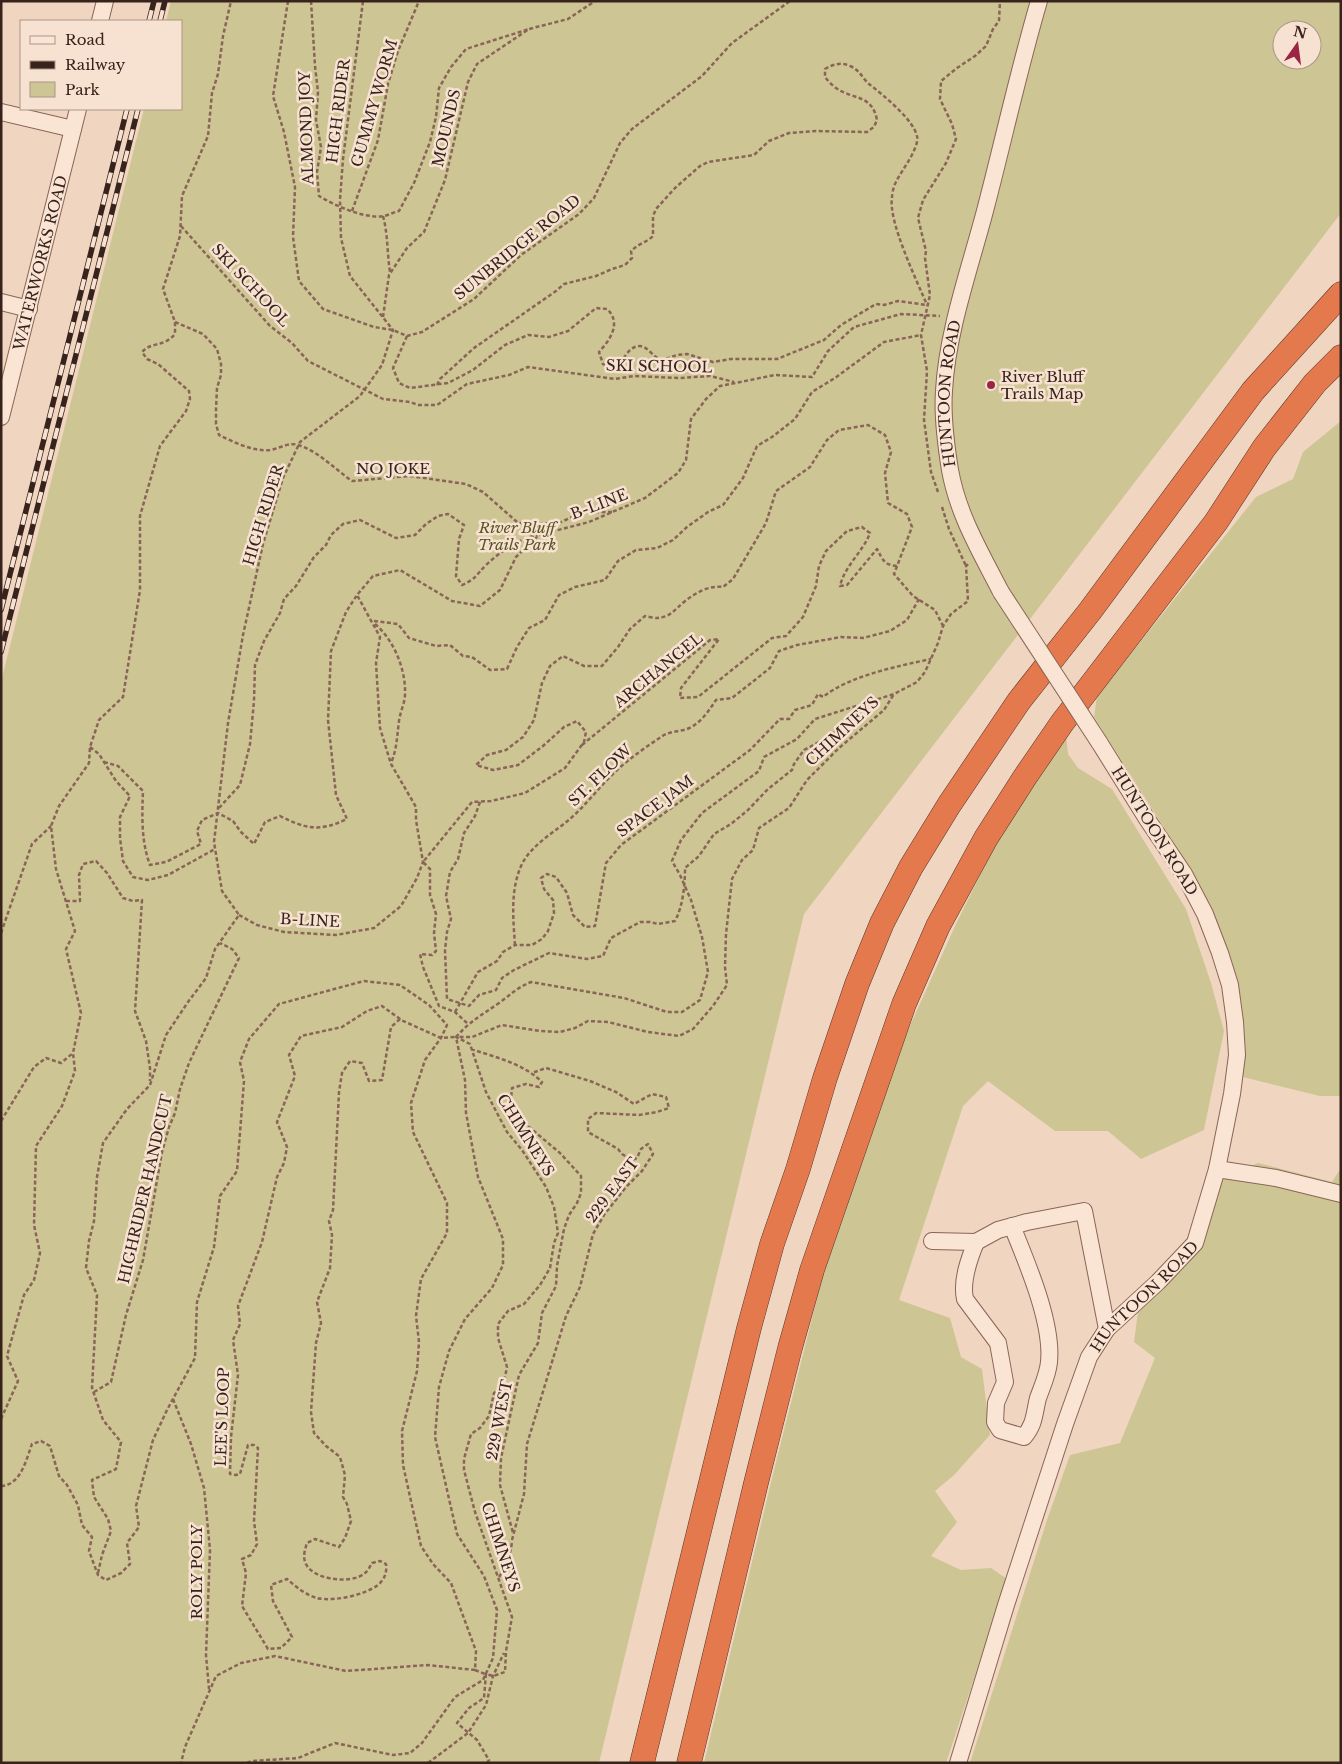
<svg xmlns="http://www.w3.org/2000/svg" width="1342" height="1764" font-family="'Libre Baskerville',serif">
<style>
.green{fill:#cec594;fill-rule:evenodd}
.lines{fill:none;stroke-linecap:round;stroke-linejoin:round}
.minor-casing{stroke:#896557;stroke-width:18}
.highway-casing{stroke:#57352c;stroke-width:25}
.path{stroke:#896557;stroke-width:2.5;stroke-dasharray:4 2.5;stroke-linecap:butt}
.minor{stroke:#fae4d4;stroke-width:16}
.highway{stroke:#e3794d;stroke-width:24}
.rail-casing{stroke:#38231c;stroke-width:5.5}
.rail{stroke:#f7e1d0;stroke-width:4;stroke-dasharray:11;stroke-linecap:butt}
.minor-bridge-casing{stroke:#896557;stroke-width:18;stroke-linecap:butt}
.minor-bridge{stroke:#fae4d4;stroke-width:16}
.poi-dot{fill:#9b2545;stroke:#f7e1d0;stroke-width:2}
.labels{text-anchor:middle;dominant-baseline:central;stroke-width:5;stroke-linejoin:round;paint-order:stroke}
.street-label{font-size:15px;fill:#38231c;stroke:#f7e1d0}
.poi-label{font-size:15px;fill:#38231c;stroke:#f7e1d0;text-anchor:start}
.park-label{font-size:15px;font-style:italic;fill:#565522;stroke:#f7e1d0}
</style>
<rect width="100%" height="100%" fill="#f0d5c0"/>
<!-- green -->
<path class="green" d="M171,1H1341V213L804,914L599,1763H1V682L144,109H181V21H166ZM1282,30H1312V60H1282Z
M1341,421V1096H1320L1239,1076L1244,1029L1189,867L1094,717L1097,696L1256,497L1293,479L1303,452Z
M1066,735L1068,754L1078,768L1112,789L1186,909L1211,983L1224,1031L1204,1130L1141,1159L1108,1131H1055L988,1081L963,1106L899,1300L950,1318L961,1357L982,1369L990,1435L954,1475L935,1491L957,1522L931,1556L961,1570L991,1568L1007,1579L946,1763H704L772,1478L830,1247L890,1070L956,924L1003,829Z
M1258,1163L1332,1182L1341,1168V1763H970L1047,1520L1070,1455L1120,1443L1155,1358L1134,1342L1138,1312L1190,1238L1215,1181Z"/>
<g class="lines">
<defs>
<g id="minor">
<path d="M100,21L105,1"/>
<path d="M1,112L73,129"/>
<path d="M1,302L29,309"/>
<path id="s1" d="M1,417L78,109"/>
<path id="s2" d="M1001,592C981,553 958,515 950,470C946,445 942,417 944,391C947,331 971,265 986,207C1004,138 1019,69 1039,1"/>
<path d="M1217,1169L1276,1178L1341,1194"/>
<path d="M932,1241L976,1242L998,1230L1027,1222L1084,1211L1107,1329"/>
<path d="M976,1242C969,1259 961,1281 965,1299L998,1343L1005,1382L996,1403L995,1422L1000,1430L1024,1437C1035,1424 1034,1414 1038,1398C1042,1387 1048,1374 1049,1362C1053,1323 1027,1263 1012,1226"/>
<path id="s3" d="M958,1763L1006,1605L1065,1424L1089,1357L1107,1329L1158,1282L1195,1243L1217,1169L1232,1094L1237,1055L1235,1022L1230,985L1220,953L1205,914L1184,874L1147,819L1099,742"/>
</g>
<path id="highway" d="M642,1763L749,1328L772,1244L798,1169L825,1078L857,984L882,923L911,867L949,805L1019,701L1090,611L1253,391L1341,294
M689,1763L756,1483L790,1348L812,1270L904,1004L938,926L986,838L1025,777L1062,723L1216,522L1264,448L1315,383L1341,357"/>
</defs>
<!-- minor casing -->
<use href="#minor" class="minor-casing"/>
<!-- highway casing -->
<use href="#highway" class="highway-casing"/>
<!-- path -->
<path class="path" d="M288,1L273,96L284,132L295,187L293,237L299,281L323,309L374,327L393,330L407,336L422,332L474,299L521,255L579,214L594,198L620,143L632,129L702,76L732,43L790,1
M311,1L315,66L318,92L316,120L321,147L317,172L319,196C336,206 364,219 384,216C389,215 394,212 399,211L414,183L430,142L436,117L439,88L451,67L466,49L529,29
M352,211L378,140L388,84L398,51L419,1
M383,216C388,234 387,253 390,272
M181,226L270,326L292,343L308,361L383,399L410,402L418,405H437L467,384L509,375L528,367L615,379L634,376L679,378L710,376L734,382
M383,317L389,275L407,248L424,232L445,180L468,82L477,64L529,29L568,19L595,1
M175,322L203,334L217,349L221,364V375L217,388L216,409V424L219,435C233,442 254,452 270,450C281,448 290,441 301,446C320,453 335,469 352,481L410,476L466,484L483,492L517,522L529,525L561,522L583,512H612
M407,336L393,368L399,383L410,388L448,383L473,370L505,345L528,335L549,337L568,331L596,308L607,309C622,323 610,340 599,352L603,364C623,377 622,346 640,346C649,347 653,358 662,360L677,355L687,354L713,362L731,359H777L824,340L841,325L876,304L884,305L898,301L927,305
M437,385L440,379L474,348L556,291L564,284L596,276L612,269L625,265L632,258L631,251C638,244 647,242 653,236V216L656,209L675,188L700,166L708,162L754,155L769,141L789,133L816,131L867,132L874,127L877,120C872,94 853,100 836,88C832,85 828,81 825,77V69C833,64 842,62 850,66C860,70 862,78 869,84C883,95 913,119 917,136C920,147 902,170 897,180C894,185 892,192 892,198C888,221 917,281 927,305
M938,492L931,472L924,420L927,371L921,335L930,295L925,258L926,251L918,218L923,200L946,163L956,139L952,124L940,99L941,81L957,68L975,56L986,46L993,29L999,21L1000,1
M942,507L949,529L966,566
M374,621L398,624L409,638L436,646L450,645L463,656L472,657L490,670L507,669L517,647L529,628L545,620L559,595L575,587L605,580L618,561L636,550L657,548L673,540L687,527L708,512L723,505L743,478L757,446L772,437L795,419L812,392L835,378L884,342L921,335
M375,624C394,640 406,670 405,694C405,703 400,712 399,721C397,736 397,749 391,763
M582,745L710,640L719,639L681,688L680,698L698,697L772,638L786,636L803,617L816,586L819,566L826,551L847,531L862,527L870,533C863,552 845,565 840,586L847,585L877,549C883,560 884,565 897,566
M90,747L99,754L116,781L130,796L120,817V838L123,861L133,877L148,880L168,875L215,849
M104,762L118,766L143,791C142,816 141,841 150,865L166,862L201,844L197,831L202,820L218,813L233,821L241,832L254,844L265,822L280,816C306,829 320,832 347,819L336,795L328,720L331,651L346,612L357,595
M480,802L475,816L464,833L458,859L450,872L446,896L451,919L447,932L445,950L447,999L469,1006L479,995L496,990L502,978L514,970L549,953L587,959L603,956L611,938L640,922H650L658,924L675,921C683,906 685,885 685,868L699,856L714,834L731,824L748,810L768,789L792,770L794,764L804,750L823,740L867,711L878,700
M219,808L240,785L250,744L254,701L255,665L264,641L280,613L284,599L296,586L314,557L326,545L331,535L343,524L360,520L396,538L415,535L426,524L438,516L448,514L464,525L459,539L456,576L462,585C476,579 476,575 486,565C501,551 518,539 538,535
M66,901H80L79,875L83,864L96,861L107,873L123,898L133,901L142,900L135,1011L146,1041L150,1068V1081
M239,915L257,925L284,932L336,935L374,928L401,906L417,878L423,862L416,820V807L391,764L380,728L376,663L380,637L357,595L373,576L400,570L452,601L480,606L500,590L516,557L539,535L589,522L645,498L678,473L686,460L691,419L706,399L720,386L775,375L812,377L828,351L854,327L901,314L940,316
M1,933L32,844L51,826
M515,945C513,917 510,887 523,862C534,843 555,832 571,818C587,804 600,786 616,771C630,758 646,747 661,737C669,731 678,732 687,729C700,724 708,712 716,700L732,698L770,668L779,651L797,645L841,637L863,638L890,631L907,620L919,599
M455,1012L478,972L497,961L503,952L515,945H532L542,939L548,931L554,913L553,900L544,889L541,878L547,874L556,877L567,893L573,915L585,927L595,926L606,863L621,845L750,750L780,719H789L795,710L812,705L818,694L823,697C849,676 898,666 931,659
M400,1019L391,1027L382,1080L369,1081L362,1063L350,1061L342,1073L339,1092L333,1210L329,1221L332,1235L330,1268L317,1302L321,1323L316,1343L311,1412L314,1433L326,1446L340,1457L345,1475L343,1497L347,1504L351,1521L345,1538L339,1547L315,1539L307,1543C305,1549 303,1556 305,1562C311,1580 352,1585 365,1573C368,1571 370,1566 372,1563L380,1561L386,1564C387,1572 385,1579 378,1585C365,1595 333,1602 317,1598C306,1595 296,1587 287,1579L271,1585L273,1601L292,1637L281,1648L268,1649L242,1606L246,1573L242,1559L251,1555L257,1544L254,1521L258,1448L254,1445H248L240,1474L236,1475L230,1474L231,1437L238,1375L233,1340L240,1324L238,1306L262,1242L277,1177L284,1163L287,1147L277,1122L295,1076L289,1055L301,1036L342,1027L367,1011L382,1006L400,1019L401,1020L441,1038L456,1037
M467,1023L455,1012L439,1006L423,967L420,954L432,955L436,951L434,933L436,914L430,895V869L423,862L472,802L491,801L525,793L565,768L584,742L586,732L577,721L564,727L543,746L518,765L493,770L476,765L487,755L506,750L523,737L534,720L542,683L550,666L563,656L584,666H602L618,647L630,629L645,616C649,617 654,618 657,618C671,617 674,610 684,602C695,593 709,585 723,587L733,579L766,523L776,491L810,467L827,440L839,430L868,425L885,435L891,452L885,473L888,503L907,514L912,527L894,574L913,596L935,610L943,626
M471,1049C495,1057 524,1064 542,1082L539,1087L526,1084L512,1088L511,1099L529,1127L560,1153L581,1176V1193L577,1203L569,1215L564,1229L557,1266L556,1286L542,1313L538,1343L519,1375L501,1458L500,1485L513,1533
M1,1121L34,1067L46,1058L61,1063L73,1053
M94,1392L111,1382L126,1315L143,1260L162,1152L169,1127L175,1113L180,1089L189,1063L239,958L232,949L220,943
M173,1399L191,1444L204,1488L210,1550L206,1655L209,1689
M1,1419L18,1381L7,1356L24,1295L34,1280L40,1253L34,1225L36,1146L62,1106L75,1071L73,1053L81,1013L66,949L75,931L56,869L51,826L59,806L89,763L90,747L99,720L123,697L140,590V516L160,446L186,411L190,399L189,391L158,364L147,359L142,352C152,341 163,348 175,334V322L163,289L180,236L182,196L208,136L212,93L218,74L223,36L231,1
M1,1486C21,1485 26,1460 32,1444L41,1441L50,1446L59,1476L67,1485L78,1505L82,1525L92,1537L89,1551L98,1575L106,1580L121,1573L130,1564L127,1543L139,1527L136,1506L153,1440L167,1410L195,1358L197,1302L214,1247L220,1196L237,1171L244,1081L240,1062L249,1039L279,1004L364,981L400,985L429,1005L447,1025L441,1038L425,1060L411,1103L413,1132L447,1203V1233L421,1279L416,1316L419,1342L417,1371L402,1431L403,1465L421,1546L433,1564L451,1583L476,1651L475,1670L428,1665L346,1671L275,1656L241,1663L216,1676L185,1747L181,1763
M512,1540L524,1494L527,1444L566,1316L580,1287L593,1234L604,1215L626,1187L642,1171L653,1154L648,1144L641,1149L637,1158L632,1160L622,1154L618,1149L588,1132V1119L596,1113L639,1115L657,1112L669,1108L666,1097L652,1094L634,1104L616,1092L590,1081L546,1068L532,1073
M98,1573L102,1555L111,1531L108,1519L94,1497L92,1480L116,1469L121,1442L103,1420L92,1388L97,1295L86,1268L89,1241L94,1221L97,1177L103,1143L127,1109L150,1085L166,1035L188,1002L206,978L215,949L239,915L222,891L214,842L228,723L243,635L263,544L283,478L300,442L360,396L382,365L393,330L350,276L341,238L340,200L343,159L363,1
M499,1577C506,1566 511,1554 512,1541
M475,1670L485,1674
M247,1763L252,1761L298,1758L335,1743L393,1755L410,1753L422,1743L455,1697L483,1680L493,1658L497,1610L484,1576L457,1534L435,1437L439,1387L449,1351L465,1319L492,1288L503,1265V1239L478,1177L466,1113L465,1080L456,1037C470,1021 482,1015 499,1003C510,995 518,987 531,982L624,998L667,1012H682L700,1000L708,972L702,937L691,900L680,875L672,861L681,840L702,813L759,771L764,757L797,739L815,719L894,694L917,682L925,672L938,643L943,626L951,614L968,601L966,566L969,563
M428,1763L468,1733L486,1705L493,1676L504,1653
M487,1763L489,1760L477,1740L457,1723L469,1708L484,1698L486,1674L493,1676L505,1672L506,1651L512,1617L475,1512L464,1470V1459L471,1434L480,1428L489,1416L494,1393L503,1387L507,1367L498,1338V1324L508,1311L524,1304L540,1285L550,1268L554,1243L558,1233L554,1207L546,1187L522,1150L507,1132L486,1092L470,1044L456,1037H472L502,1025L540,1031L560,1032L575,1028L588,1021L608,1022L648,1032L679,1036L693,1029L713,1006L727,985L725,967L726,934L732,879L742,860L753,850L759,828L789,808L807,780L839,748L884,710L894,694"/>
<!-- minor -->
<use href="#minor" class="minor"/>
<!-- highway -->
<use href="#highway" class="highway"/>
<defs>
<path id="rail" d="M149,21L154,1
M160,21L165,1
M1,610L127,109
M1,652L138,109"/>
</defs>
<!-- rail casing -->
<use href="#rail" class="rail-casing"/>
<!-- rail -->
<use href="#rail" class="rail"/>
<defs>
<path id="minor-bridge" d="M1001,592L1099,742"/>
</defs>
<!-- minor-bridge casing -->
<use href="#minor-bridge" class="minor-bridge-casing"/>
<!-- minor-bridge -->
<use href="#minor-bridge" class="minor-bridge"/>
</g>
<!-- markers -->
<circle class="poi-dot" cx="991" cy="385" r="5"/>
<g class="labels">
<!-- street labels -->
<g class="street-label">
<text transform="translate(374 103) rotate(-74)">GUMMY WORM</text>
<text transform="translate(338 111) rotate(-83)">HIGH RIDER</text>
<text transform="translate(306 128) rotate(-92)">ALMOND JOY</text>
<text transform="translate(446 128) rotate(-77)">MOUNDS</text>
<text transform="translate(517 247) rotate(-39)">SUNBRIDGE ROAD</text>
<text stroke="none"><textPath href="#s1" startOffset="159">WATERWORKS ROAD</textPath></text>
<text transform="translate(251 285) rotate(47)">SKI SCHOOL</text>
<text transform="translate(659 366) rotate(1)">SKI SCHOOL</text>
<text stroke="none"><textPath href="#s2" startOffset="210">HUNTOON ROAD</textPath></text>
<text x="393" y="468">NO JOKE</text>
<text transform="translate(599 504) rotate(-21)">B-LINE</text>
<text transform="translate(263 515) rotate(-73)">HIGH RIDER</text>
<text transform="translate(658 670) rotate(-39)">ARCHANGEL</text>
<text transform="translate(842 731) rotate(-43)">CHIMNEYS</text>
<text transform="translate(600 775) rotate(-44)">ST. FLOW</text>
<text transform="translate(655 806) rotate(-37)">SPACE JAM</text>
<text transform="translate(1155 831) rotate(58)">HUNTOON ROAD</text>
<text transform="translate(310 920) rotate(3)">B-LINE</text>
<text transform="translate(526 1135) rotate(58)">CHIMNEYS</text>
<text transform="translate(145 1189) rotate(-77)">HIGHRIDER HANDCUT</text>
<text transform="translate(612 1190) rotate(-53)">229 EAST</text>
<text stroke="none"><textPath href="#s3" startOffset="509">HUNTOON ROAD</textPath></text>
<text transform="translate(222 1417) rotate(-88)">LEE'S LOOP</text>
<text transform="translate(499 1420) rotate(-79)">229 WEST</text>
<text transform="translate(501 1547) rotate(72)">CHIMNEYS</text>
<text transform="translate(196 1572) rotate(-90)">ROLY POLY</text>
</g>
<!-- poi labels -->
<g class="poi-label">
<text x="1001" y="376">River Bluff<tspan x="1001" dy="17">Trails Map</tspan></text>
</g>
<!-- park labels -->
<g class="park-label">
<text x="517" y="527">River Bluff<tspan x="517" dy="17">Trails Park</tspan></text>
</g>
</g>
<!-- border -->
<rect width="1342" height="1764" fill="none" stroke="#38231c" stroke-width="5"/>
<!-- legend -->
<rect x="20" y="20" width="162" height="90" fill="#f7e1d0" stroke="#ab9588"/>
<rect x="30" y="36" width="25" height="8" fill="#fae4d4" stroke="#ab9588"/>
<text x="65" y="45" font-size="15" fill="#38231c">Road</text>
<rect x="30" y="61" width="25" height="8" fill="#38231c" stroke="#ab9588"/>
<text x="65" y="70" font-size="15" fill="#38231c">Railway</text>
<rect x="30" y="82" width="25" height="15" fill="#cec594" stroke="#ab9588"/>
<text x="65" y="95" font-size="15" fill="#38231c">Park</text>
<!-- north arrow -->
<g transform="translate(1297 45) rotate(14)"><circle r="24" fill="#f7e1d0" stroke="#ab9588"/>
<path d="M0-4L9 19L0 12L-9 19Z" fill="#9b2545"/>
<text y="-8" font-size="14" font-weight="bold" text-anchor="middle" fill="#38231c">N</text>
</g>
</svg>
